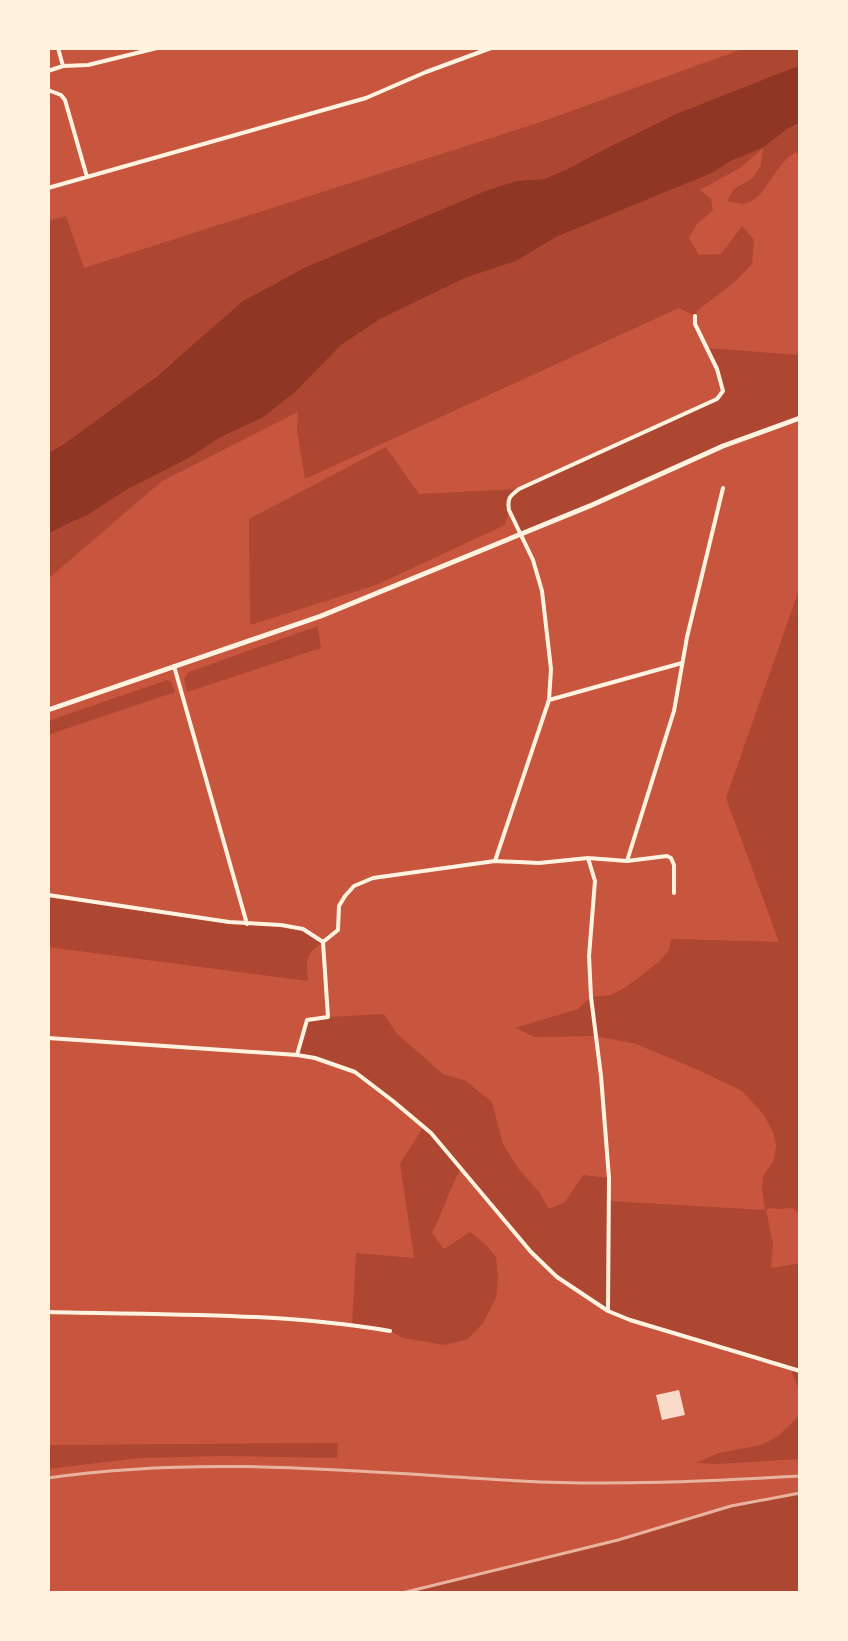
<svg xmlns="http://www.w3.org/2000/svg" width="848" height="1641" font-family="Roboto,sans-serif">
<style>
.green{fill:#ae4732}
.water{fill:#8f3625}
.building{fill:#f7dbc8}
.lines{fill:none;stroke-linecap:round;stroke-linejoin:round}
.minor{stroke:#fff3e0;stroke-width:4}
.tertiary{stroke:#fff3e0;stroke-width:5}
.rail{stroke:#e9b49f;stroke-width:3}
</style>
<rect width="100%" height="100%" fill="#c8553d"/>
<!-- green -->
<path class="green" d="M745,48H800V65L676,114L605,149L566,170L544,179L516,181L485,191L304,268L270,286L222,320L195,344L128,399L64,444L48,453V221L66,216L84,268L541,122Z
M800,124V159L796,152C775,163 766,198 747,203C741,205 733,202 727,201L734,189L753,178L761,165L763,148L740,168L700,190L711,199L713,210L697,224L689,238L699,255L721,254L742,226L754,240L752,264L736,281L698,310L695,316L679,308L305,479L297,431L298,412L162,481L48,579V534L67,524L86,516L126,490L187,459L221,437L262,418L341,345L359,331L380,319L465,278L516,261L556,237L712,173L787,129Z
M706,348L800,355V418L723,446L520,534L509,511L505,525L376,585L250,625L249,519L386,447L419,494L519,489L717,399L723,391L721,379Z
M800,587V1214L792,1208L777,1209L770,1208L766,1210L773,1244L771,1268L800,1263V1405L799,1390L792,1373L793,1369L608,1311L557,1277L531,1252L461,1169C449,1189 443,1212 432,1233L444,1249L470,1232L484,1243L496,1257L498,1278L496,1298L483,1323L468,1339L445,1345L403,1338L390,1331L352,1325L356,1253L414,1258L400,1164L424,1126L355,1072L315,1058L297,1055L307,1020L328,1017L384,1014L397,1034L443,1074L466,1081L492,1102L503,1144L518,1168L539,1192L549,1209L565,1202L583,1175L609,1178L610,1201L765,1210L762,1188L763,1176L774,1160L776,1145L773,1132L764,1115L742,1091L698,1070L636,1044L596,1036L535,1037L515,1028L578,1009L591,997L611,995L626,987L660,961L669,950L671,939L779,942L726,798Z
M318,626L321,648L187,692L184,679L189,672Z
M167,680L171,682L175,692L48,735V721Z
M48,895L229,922L303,929L323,942C304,954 307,961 308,981L48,947Z
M800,1415V1459L719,1464L696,1463L719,1453L761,1445L777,1437Z
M338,1443L337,1458L222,1456L139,1458L48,1469V1445Z
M800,1492V1593H402L618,1540L731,1506Z"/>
<!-- water -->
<path class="water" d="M800,65V123L787,129L764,147L733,160L712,173L556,237L516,261L465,278L380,319L341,345L295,392L262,418L221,437L187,459L126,490L86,516L67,524L48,534V453L64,444L156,377L243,301L304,268L485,191L516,181L544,179L566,170L605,149L676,114Z"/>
<!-- building -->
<path class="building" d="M679,1390L685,1415L662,1420L656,1395Z"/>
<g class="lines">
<!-- minor -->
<path class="minor" d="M58,48L63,66
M48,71L63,66L88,65L157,48
M48,90L61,95L65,100L87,177
M48,188L366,98L426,72L491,48
M174,666L247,924
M549,700L682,663
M588,858L595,881L589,956L591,997L601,1076L609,1178L608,1311
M495,861L549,700L551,669L542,591L533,560L509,510C507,498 510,496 519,489L717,399L723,391L717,369L695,324V316
M627,861L674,711L687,637L723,488
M48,895L229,922L281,925L303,929L323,942
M48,1038L297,1055L315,1058L355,1072L393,1101L431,1133L531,1252L557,1277L608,1311L630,1320L800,1371
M297,1055L307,1020L328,1017L323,942L338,930L339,906L345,896L354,886L373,878L495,861L539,863L588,858L627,861L667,856L671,858L674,865V893
M48,1312C161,1315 277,1312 390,1331"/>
<!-- tertiary -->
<path class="tertiary" d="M48,710L321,616L592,505L723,446L800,418"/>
<!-- rail -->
<path class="rail" d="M48,1478C206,1455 362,1472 521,1481C614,1486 707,1481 800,1476
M402,1593L618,1540L731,1506L800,1493"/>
</g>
<!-- border -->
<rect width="848" height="1641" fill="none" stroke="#fff3e0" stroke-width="100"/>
</svg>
